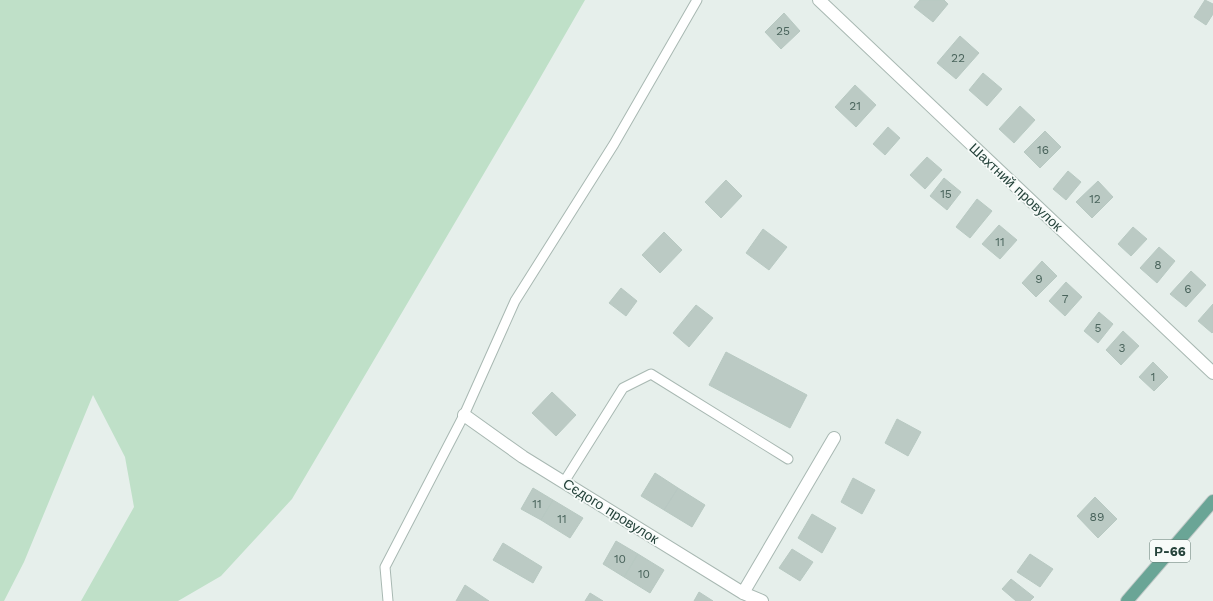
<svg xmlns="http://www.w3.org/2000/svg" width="1213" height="601" font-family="'Work Sans',sans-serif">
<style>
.green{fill:#bfe0c8}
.building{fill:#bbcac4;stroke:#b8c9c2}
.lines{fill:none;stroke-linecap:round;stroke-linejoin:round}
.lane-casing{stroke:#a8b8b2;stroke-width:11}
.street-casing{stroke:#a8b8b2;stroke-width:14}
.primary-casing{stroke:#c2cac8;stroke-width:14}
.lane{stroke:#fff;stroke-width:9}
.street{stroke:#fff;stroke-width:12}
.primary{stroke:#6aa596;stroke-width:12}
.labels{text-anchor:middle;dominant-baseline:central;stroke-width:3.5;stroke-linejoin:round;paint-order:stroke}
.number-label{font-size:12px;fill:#4a645c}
.shield{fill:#f7fbf9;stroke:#637a73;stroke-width:1}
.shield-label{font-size:13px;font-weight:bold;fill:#24423a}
.street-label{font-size:14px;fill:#24423a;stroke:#f7fbf9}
</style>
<rect width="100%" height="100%" fill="#e6efeb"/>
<!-- green -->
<path class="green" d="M0,0H585L532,92L292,499L221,576L178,601H81L134,507L125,457L93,395L24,562L4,601H0Z"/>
<!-- building -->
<path class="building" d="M920,0H944L948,4L933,22L914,7Z
M1205,0L1213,4V14L1206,25L1194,17Z
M784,13L800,31L781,49L765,32Z
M960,36L979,53L956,79L937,63Z
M983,73L1002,89L987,106L969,90Z
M855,85L876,105L856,127L835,107Z
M1020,106L1035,120L1014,143L999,129Z
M888,127L900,138L885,155L873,144Z
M1045,131L1061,147L1040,168L1024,152Z
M927,157L942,170L925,189L910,175Z
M1068,171L1081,182L1066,200L1053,189Z
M944,178L961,192L947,210L930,196Z
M726,180L742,196L721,218L705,202Z
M1098,181L1113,197L1092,218L1076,202Z
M977,199L992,211L970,238L956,227Z
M999,225L1017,240L1000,259L982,244Z
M1133,227L1147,239L1131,256L1118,244Z
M763,229L787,247L769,270L746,253Z
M664,232L682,250L660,273L642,255Z
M1159,247L1175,261L1157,283L1140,268Z
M1042,261L1057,276L1036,297L1022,283Z
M1191,271L1206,285L1186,307L1170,294Z
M1066,282L1082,297L1065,316L1049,301Z
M621,288L637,301L626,316L609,303Z
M1213,304V332L1212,333L1198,321Z
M696,305L713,318L689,347L673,333Z
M1099,312L1113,324L1098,343L1084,331Z
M1123,331L1139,346L1121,365L1106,350Z
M726,352L807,395L790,428L709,385Z
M1153,362L1168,377L1154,391L1139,377Z
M552,392L576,415L556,436L532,413Z
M897,419L921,432L908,456L885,443Z
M655,473L678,488L664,510L641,496Z
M853,478L875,490L862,514L841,502Z
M533,488L553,500L541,520L521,509Z
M678,488L705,505L692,527L664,510Z
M1095,497L1117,519L1098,538L1077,516Z
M553,500L583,518L570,538L541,520Z
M812,514L836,528L822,553L798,538Z
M616,541L638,554L624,577L603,564Z
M503,543L542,567L533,583L493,560Z
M792,549L813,562L800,581L779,568Z
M638,554L664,570L650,593L624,577Z
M1030,554L1053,569L1040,587L1017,572Z
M1011,579L1034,597L1030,601H1016L1002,589Z
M465,585L489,601H456Z
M699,592L713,601H694Z
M590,593L603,601H585Z"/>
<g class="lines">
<defs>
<path id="lane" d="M564,482L623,388L651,374L788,459
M388,601L385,567L464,415L515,301L614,144L697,0"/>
<path id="street" d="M819,0L1213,373
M464,415L523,457L743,593L762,601
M743,593L834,438"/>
<path id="primary" d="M1127,601L1213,501"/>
</defs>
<!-- lane casing -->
<use href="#lane" class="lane-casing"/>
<!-- street casing -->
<use href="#street" class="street-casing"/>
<!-- primary casing -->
<use href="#primary" class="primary-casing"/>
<!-- lane -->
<use href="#lane" class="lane"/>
<!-- street -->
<use href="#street" class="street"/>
<!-- primary -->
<use href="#primary" class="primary"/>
</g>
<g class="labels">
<!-- number labels -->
<g class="number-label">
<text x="783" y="31">25</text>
<text x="958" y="58">22</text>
<text x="855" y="106">21</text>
<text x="1043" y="150">16</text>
<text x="946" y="194">15</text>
<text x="1095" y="199">12</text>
<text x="1000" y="242">11</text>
<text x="1158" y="265">8</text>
<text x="1039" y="279">9</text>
<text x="1188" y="289">6</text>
<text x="1065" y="299">7</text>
<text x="1098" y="328">5</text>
<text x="1122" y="348">3</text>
<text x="1153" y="377">1</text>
<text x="537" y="504">11</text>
<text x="1097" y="517">89</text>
<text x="562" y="519">11</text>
<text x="620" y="559">10</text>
<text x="644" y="574">10</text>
</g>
<!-- shield labels -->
<rect class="shield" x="1150" y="540" width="40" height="22" rx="3"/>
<g class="shield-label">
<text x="1170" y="551">Р-66</text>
</g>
<!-- street labels -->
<g class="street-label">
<text transform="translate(1016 187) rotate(43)">Шахтний провулок</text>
<text transform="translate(611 511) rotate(32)">Сєдого провулок</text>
</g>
</g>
</svg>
